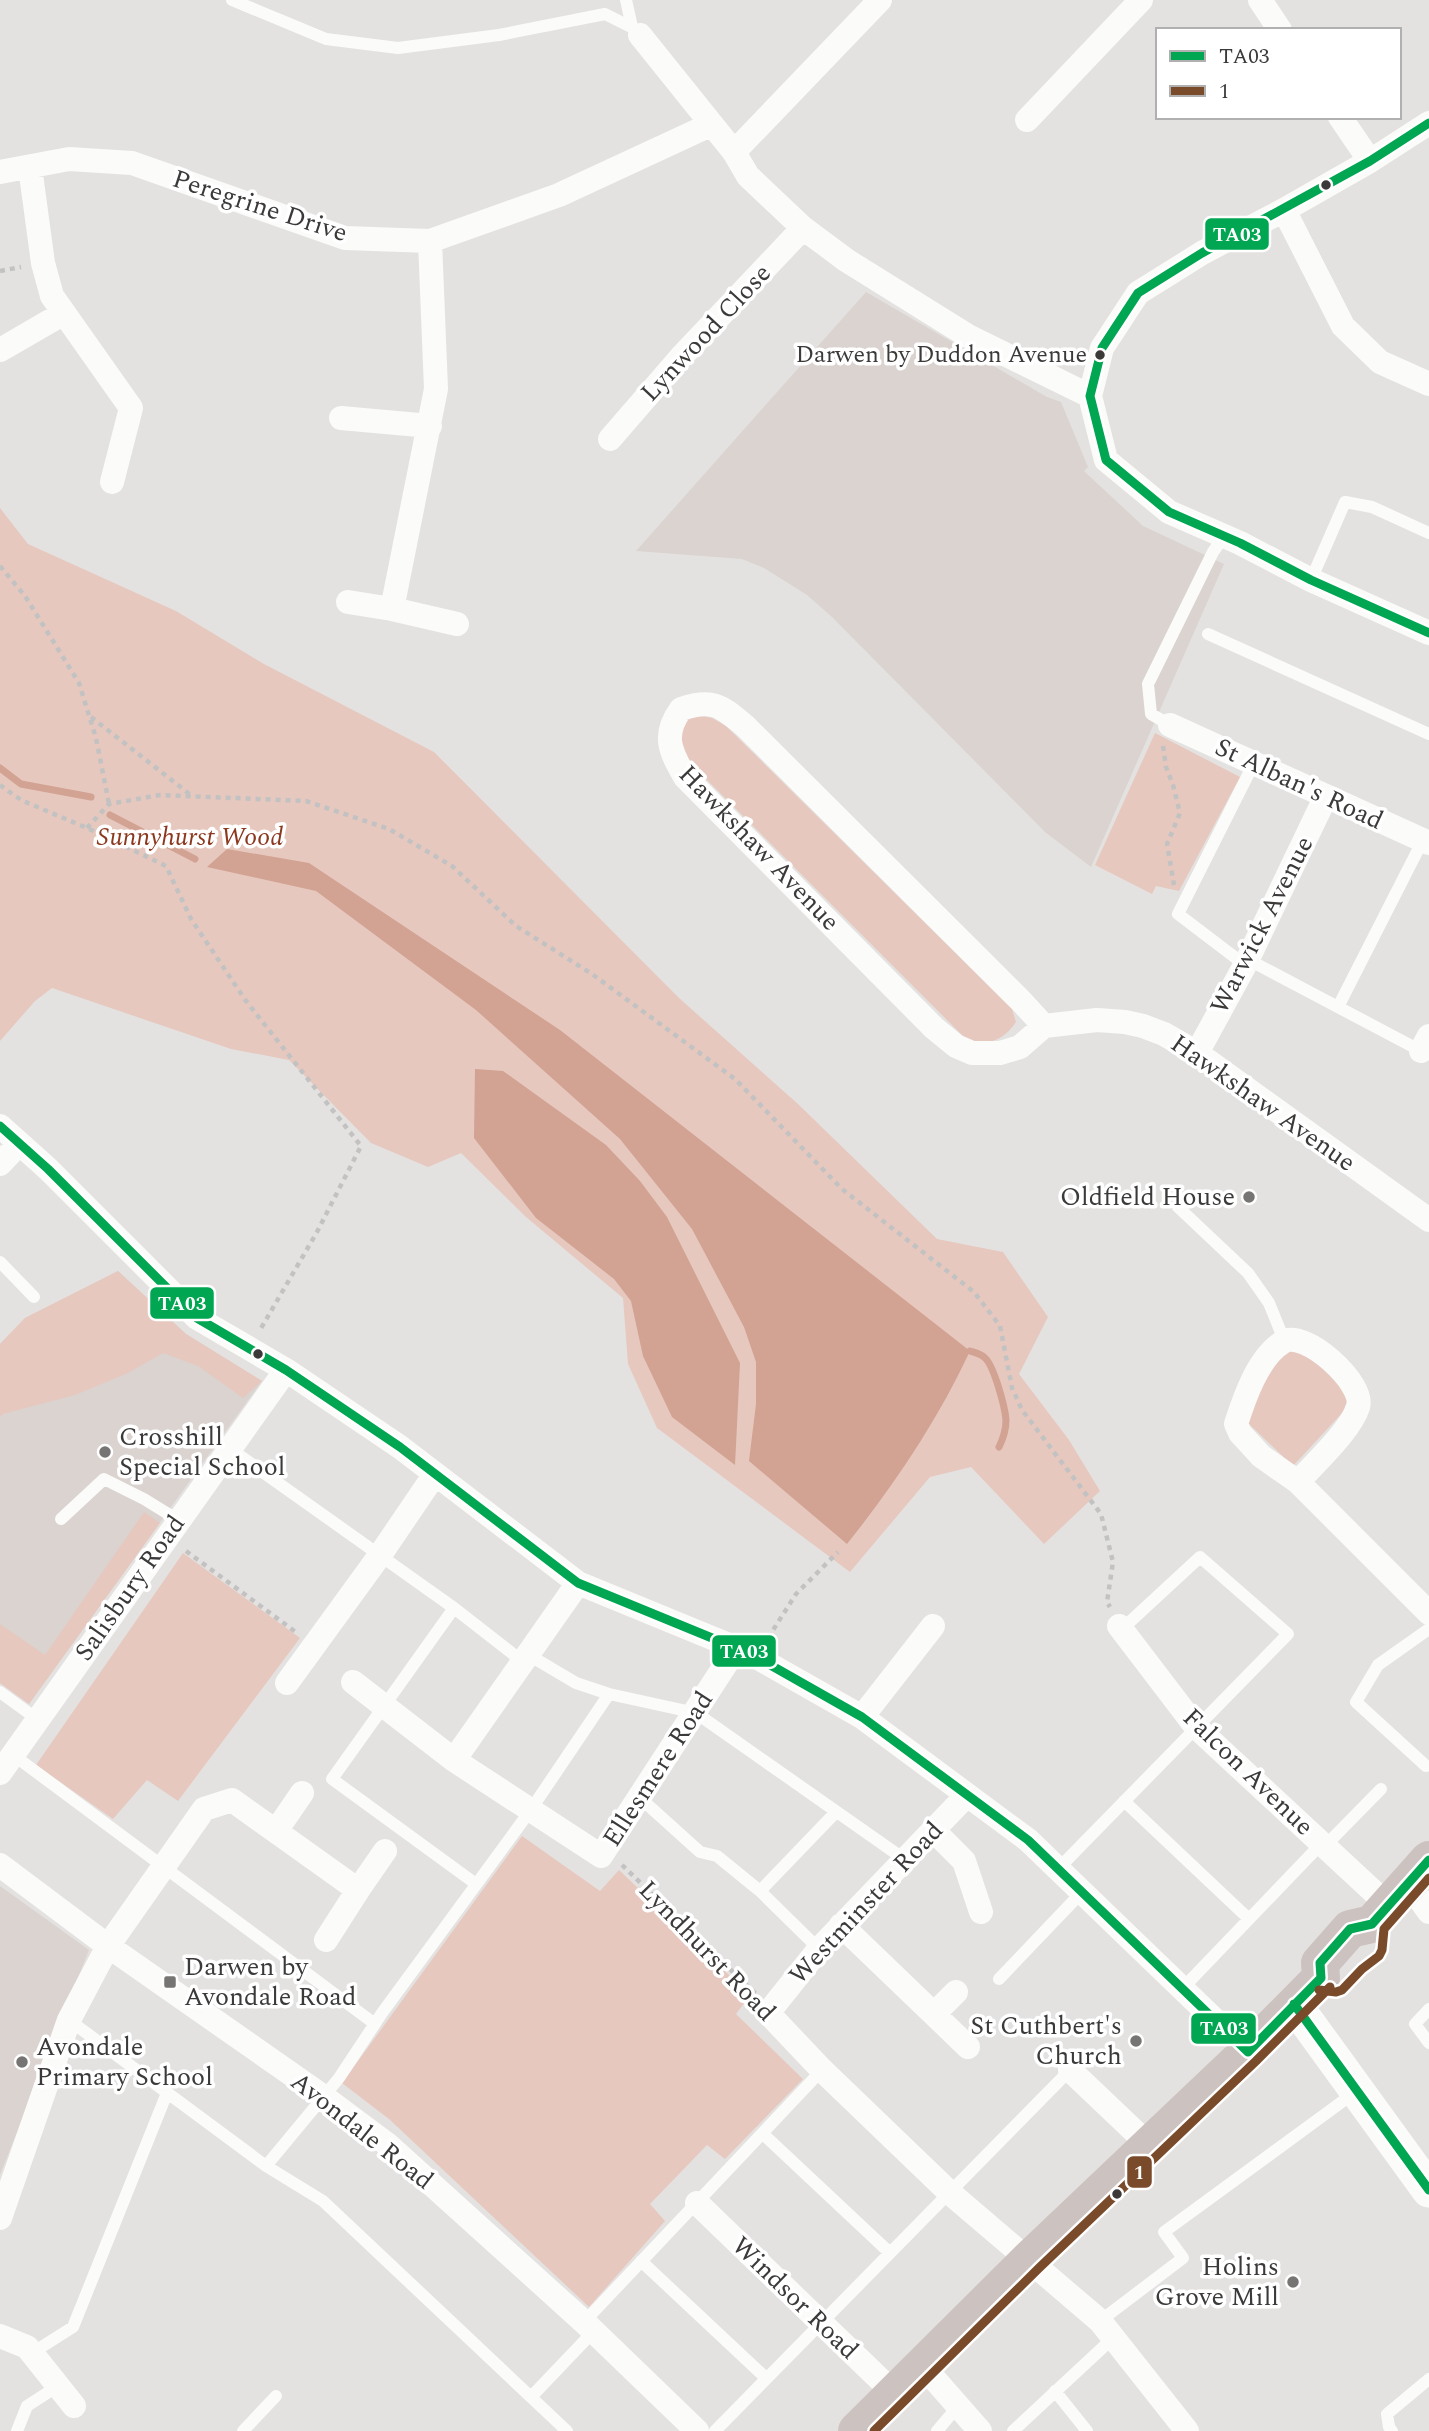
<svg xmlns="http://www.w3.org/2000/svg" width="1429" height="2431" font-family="Spectral,serif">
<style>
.built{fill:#dad3d0}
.green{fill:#e6c8be}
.water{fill:#d2a292}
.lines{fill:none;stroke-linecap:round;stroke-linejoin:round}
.stream{stroke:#d2a292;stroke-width:7}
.path{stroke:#c3c2c2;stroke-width:4.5;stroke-dasharray:5 5;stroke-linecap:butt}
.lane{stroke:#fbfbfa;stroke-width:12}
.street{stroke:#fbfbfa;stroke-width:24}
.secondary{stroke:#fbfbfa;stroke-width:35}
.highway{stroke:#ccc2bf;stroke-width:38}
.bus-1-casing{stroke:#fff;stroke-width:14}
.bus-2-casing{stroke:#fff;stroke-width:14}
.bus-1{stroke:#00a651;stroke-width:9}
.bus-2{stroke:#7a4b2a;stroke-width:9}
.bus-dot{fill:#3c3a39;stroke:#fff;stroke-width:2.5}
.poi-dot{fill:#777573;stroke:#fff;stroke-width:2.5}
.labels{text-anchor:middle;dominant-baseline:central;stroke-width:7;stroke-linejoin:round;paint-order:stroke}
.bus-label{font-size:24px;fill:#3c3a39;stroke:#fff;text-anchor:end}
.street-label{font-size:26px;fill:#3c3a39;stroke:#fff}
.park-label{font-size:26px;font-style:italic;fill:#8c381e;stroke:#fff}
.poi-label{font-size:26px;fill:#3c3a39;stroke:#fff;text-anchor:end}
.line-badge{stroke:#fff;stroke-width:2.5}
.badge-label{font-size:19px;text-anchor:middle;font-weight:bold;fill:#fff}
</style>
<rect width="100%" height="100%" fill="#e4e2e0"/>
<!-- built -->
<path class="built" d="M866,292L1047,397L1061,402L1088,467L1084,471L1143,526L1224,564L1091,867L1045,832L832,617L807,595L764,568L742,559L636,551Z
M118,1271L186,1334L262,1381L29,1704L0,1683V1344L25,1318Z
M0,1886L89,1950L0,2175Z"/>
<!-- green -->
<path class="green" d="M0,508L28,544L176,611L264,664L434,752L679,998L798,1104L937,1239L1003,1252L1048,1317L1019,1374L1069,1440L1100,1491L1044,1544L971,1467L930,1477L850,1572L657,1428L628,1364L623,1298L526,1217L461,1153L428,1167L371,1143L289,1060L231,1049L52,988L35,1001L0,1041Z
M699,715L712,718L726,726L1012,1009L1016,1022C1004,1041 984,1048 964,1037L682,755L675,746L685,721Z
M1155,733L1240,777L1179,891L1156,886L1152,894L1095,865Z
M118,1271L186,1334L262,1381L243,1398L198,1366L163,1353L128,1373L75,1395L3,1414L0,1417V1344L25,1318Z
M1295,1348L1310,1355L1349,1396L1343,1412L1293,1466L1248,1423L1247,1407L1282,1353Z
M144,1512L160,1523L29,1704L0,1683V1624L45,1655Z
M183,1553L300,1638L178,1801L147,1780L113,1819L36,1765Z
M522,1836L600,1891L619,1870L750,1995L736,2014L803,2079L725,2159L707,2145L650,2204L665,2221L589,2307L389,2119L342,2083Z"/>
<!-- water -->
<path class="water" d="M227,849L309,863L560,1030L970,1351C938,1420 894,1485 847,1544L749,1461L756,1404V1362L744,1327L692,1229L620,1139L476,1010L316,891L207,867Z
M475,1069L503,1071L606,1145L640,1181L667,1217L740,1363L735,1465L672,1417L643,1356L631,1301L614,1279L536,1218L474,1138Z"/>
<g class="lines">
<!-- stream -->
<path class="stream" d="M0,768L21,784L91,797
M110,815L195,859
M970,1351C976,1353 981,1354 985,1358C994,1366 1005,1407 1006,1420C1006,1429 1003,1439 999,1447"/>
<!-- path -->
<path class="path" d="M0,271L21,267
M0,566L25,596L79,683L96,738L109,804
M91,717L192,796
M1163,746L1166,767L1173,785L1180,813L1167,844L1174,885
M0,785L21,800L87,828L166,866L191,919L246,1001L361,1146L317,1232L260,1330
M87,828L109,804L160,795L306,801L389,829L452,866L516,926L592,974L735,1079L842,1189L974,1292L1000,1326L1012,1388L1022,1410L1101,1514L1113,1562L1107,1602L1110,1607
M186,1551L297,1633
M768,1638L796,1594L838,1552
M622,1865L757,1995"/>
<!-- lane -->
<path class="lane" d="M232,0L326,39L398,48L499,35L605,14L635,29L640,35
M626,0L632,27
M1311,580L1345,502L1372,507L1429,533
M1208,634L1429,734
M1170,725L1151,714L1148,684L1213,552L1224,536
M1247,959L1423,1052
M1245,965L1178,914L1254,763
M1338,1007L1423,840
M1178,1207L1248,1273L1269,1303L1284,1340
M0,1262L34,1297
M229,1448L454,1608L522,1661
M61,1519L104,1479L144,1499L178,1520
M454,1608L332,1779L476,1884
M527,1654L576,1683L609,1694L696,1713L904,1859
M0,1692L37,1719
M12,1754L375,2024
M1426,1766L1356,1702L1378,1665L1429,1629
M639,1797L700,1852L717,1856L760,1891L819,1949
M1124,1801L1249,1919
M1325,1846L1381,1789
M1058,1869L1288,1634L1200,1557L1121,1630
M760,1891L836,1812
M999,1979L1082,1892
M1182,1989L1322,1843
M1429,2009L1415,2024L1429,2043
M69,2020L266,2166
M763,2134L890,2253
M641,2261L766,2378
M1100,2321L1183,2258L1164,2232L1354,2093
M584,2322L822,2070
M32,2353L73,2327L167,2093
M1055,2391L1087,2431
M531,2397L593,2332
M17,2431L27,2406L58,2386
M243,2431L276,2396
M567,2431L323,2201L266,2166L339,2078L382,2013L530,1811L609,1694
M715,2431L1070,2070
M937,2431L958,2406
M1013,2431L1113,2338
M1392,2431L1389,2427L1387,2414L1429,2379"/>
<!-- street -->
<path class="street" d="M1260,0L1280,30
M640,35L734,152L748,176L803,228L846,260L968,336L1090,396
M1340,117L1370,161
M1027,120L1141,0
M1429,123L1370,161L1284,210L1202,253L1138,293L1102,348L1090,396L1106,460L1169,512L1240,543L1311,580L1429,633
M734,152L880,0
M30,167L43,263L52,296L131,408L112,482
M0,172L69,159L132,163L345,238L430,241L559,195L710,125
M1284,210L1343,326L1380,362L1429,384
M0,350L64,313
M341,418L430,426
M610,439L681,357L803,228
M348,602L392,609L457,624
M392,609L436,389L430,241
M1170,725L1429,843
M1044,1026L1022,1002L745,726C721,706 713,698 681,709C662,735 670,751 685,777L934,1028L956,1046L972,1053H1000L1020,1047L1044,1026L1097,1020L1125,1022L1143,1026L1164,1034L1197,1053L1429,1220
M1421,1051L1429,1036
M1197,1053L1245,965L1326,796
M0,1126L48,1169L197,1318L286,1370L400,1447L578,1583L751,1654L862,1717L1028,1840L1248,2052
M0,1164L19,1144
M1298,1482C1314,1464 1351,1430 1358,1407C1366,1384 1304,1328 1283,1342C1258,1357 1244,1399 1236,1424L1240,1433L1261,1456L1298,1482L1429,1613
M1119,1626L1196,1727L1389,1906
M353,1682L454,1760L601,1856L737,1647
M287,1683L380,1555L435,1474
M862,1717L933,1626
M454,1760L578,1583
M0,1773L286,1370
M967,1795L819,1949L768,2013L822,2070L950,2193L1100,2321L1187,2431
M933,1830L964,1861L981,1912
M276,1831L302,1793
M0,1865L108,1946L324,2097L387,2144L584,2322L697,2431
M1408,1883L1429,1912
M841,1925L968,2047
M326,1940L358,1890
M934,2014L956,1992
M1070,2070L1150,2146
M697,2203L894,2393
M0,2218L69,2020L108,1946L204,1809L232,1800L358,1890L385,1851
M0,2336L27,2347L74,2406
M922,2365L980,2431"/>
<!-- secondary -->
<path class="secondary" d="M1294,2004L1429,2190"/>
<!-- highway -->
<path class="highway" d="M857,2431L1030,2259L1248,2052L1321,1978L1320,1963L1350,1929L1372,1924L1429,1860"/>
<defs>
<path id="bus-1" d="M1429,123L1370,161L1202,253L1138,293L1102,348L1090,396L1106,460L1169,512L1240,543L1311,580L1429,633
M0,1126L48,1169L197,1318L286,1370L400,1447L578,1583L751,1654L862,1717L1028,1840L1248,2052L1321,1978L1320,1963L1350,1929L1372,1924L1429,1860
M1294,2004L1429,2190"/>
<path id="bus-2" d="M1319,1990L1336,1992L1342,1990L1362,1969L1379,1956L1382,1950L1384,1929L1429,1878
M874,2431L1039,2268L1256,2061L1330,1987"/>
</defs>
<!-- bus-1 casing -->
<use href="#bus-1" class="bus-1-casing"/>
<!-- bus-2 casing -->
<use href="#bus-2" class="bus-2-casing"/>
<!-- bus-1 -->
<use href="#bus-1" class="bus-1"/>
<!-- bus-2 -->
<use href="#bus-2" class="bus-2"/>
</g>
<!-- markers -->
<g class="bus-dot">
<circle cx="1326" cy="185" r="6"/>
<circle cx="1100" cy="355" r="6"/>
<circle cx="258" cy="1354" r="6"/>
<circle cx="1117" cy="2194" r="6"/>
</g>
<g class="poi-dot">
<circle cx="1249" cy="1197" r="7"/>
<circle cx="105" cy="1452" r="7"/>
<rect x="163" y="1975" width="14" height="14" rx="3.5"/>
<circle cx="1136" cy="2041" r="7"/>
<circle cx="22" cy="2062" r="7"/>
<circle cx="1293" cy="2282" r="7"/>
</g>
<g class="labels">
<!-- bus labels -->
<g class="bus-label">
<text x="1087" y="355">Darwen by Duddon Avenue</text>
</g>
<!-- street labels -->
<g class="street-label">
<text transform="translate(260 206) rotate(18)">Peregrine Drive</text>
<text transform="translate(706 333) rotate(-47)">Lynwood Close</text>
<text transform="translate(1299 784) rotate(25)">St Alban's Road</text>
<text transform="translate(759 848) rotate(46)">Hawkshaw Avenue</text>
<text transform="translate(1262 925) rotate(-63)">Warwick Avenue</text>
<text transform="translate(1263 1103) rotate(35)">Hawkshaw Avenue</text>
<text transform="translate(130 1588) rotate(-55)">Salisbury Road</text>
<text transform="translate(658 1769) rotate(-57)">Ellesmere Road</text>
<text transform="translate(1248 1772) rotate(44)">Falcon Avenue</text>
<text transform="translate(866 1903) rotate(-47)">Westminster Road</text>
<text transform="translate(707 1951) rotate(46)">Lyndhurst Road</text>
<text transform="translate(362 2131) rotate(38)">Avondale Road</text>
<text transform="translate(795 2298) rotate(44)">Windsor Road</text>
</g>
<!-- park labels -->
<g class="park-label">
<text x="190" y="837">Sunnyhurst Wood</text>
</g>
<!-- poi labels -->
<g class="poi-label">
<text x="1235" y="1197">Oldfield House</text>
<text x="119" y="1437" text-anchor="start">Crosshill<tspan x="119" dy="30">Special School</tspan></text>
<text x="184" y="1967" text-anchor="start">Darwen by<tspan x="184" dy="30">Avondale Road</tspan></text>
<text x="1122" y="2026">St Cuthbert's<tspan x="1122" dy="30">Church</tspan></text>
<text x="36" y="2047" text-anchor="start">Avondale<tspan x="36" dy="30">Primary School</tspan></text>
<text x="1279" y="2267">Holins<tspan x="1279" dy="30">Grove Mill</tspan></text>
</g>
</g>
<g class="line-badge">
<rect x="1204" y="217" width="66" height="34" rx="7" fill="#00a651"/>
<rect x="149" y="1286" width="66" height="34" rx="7" fill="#00a651"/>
<rect x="711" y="1634" width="66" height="34" rx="7" fill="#00a651"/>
<rect x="1190" y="2012" width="67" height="33" rx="7" fill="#00a651"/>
<rect x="1126" y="2155" width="27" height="34" rx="7" fill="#7a4b2a"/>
</g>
<g class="badge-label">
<text x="1237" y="241">TA03</text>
<text x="182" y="1310">TA03</text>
<text x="744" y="1658">TA03</text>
<text x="1224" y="2035">TA03</text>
<text x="1139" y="2179">1</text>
</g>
<!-- legend -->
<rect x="1156" y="28" width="245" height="91" fill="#ffffff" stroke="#b1b0b0" stroke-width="2"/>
<rect x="1170" y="51" width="35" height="10" fill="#00a651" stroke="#b1b0b0" stroke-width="2"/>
<text x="1219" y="63" font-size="21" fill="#3c3a39">TA03</text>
<rect x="1170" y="86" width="35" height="10" fill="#7a4b2a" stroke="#b1b0b0" stroke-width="2"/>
<text x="1219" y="98" font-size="21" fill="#3c3a39">1</text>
</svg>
